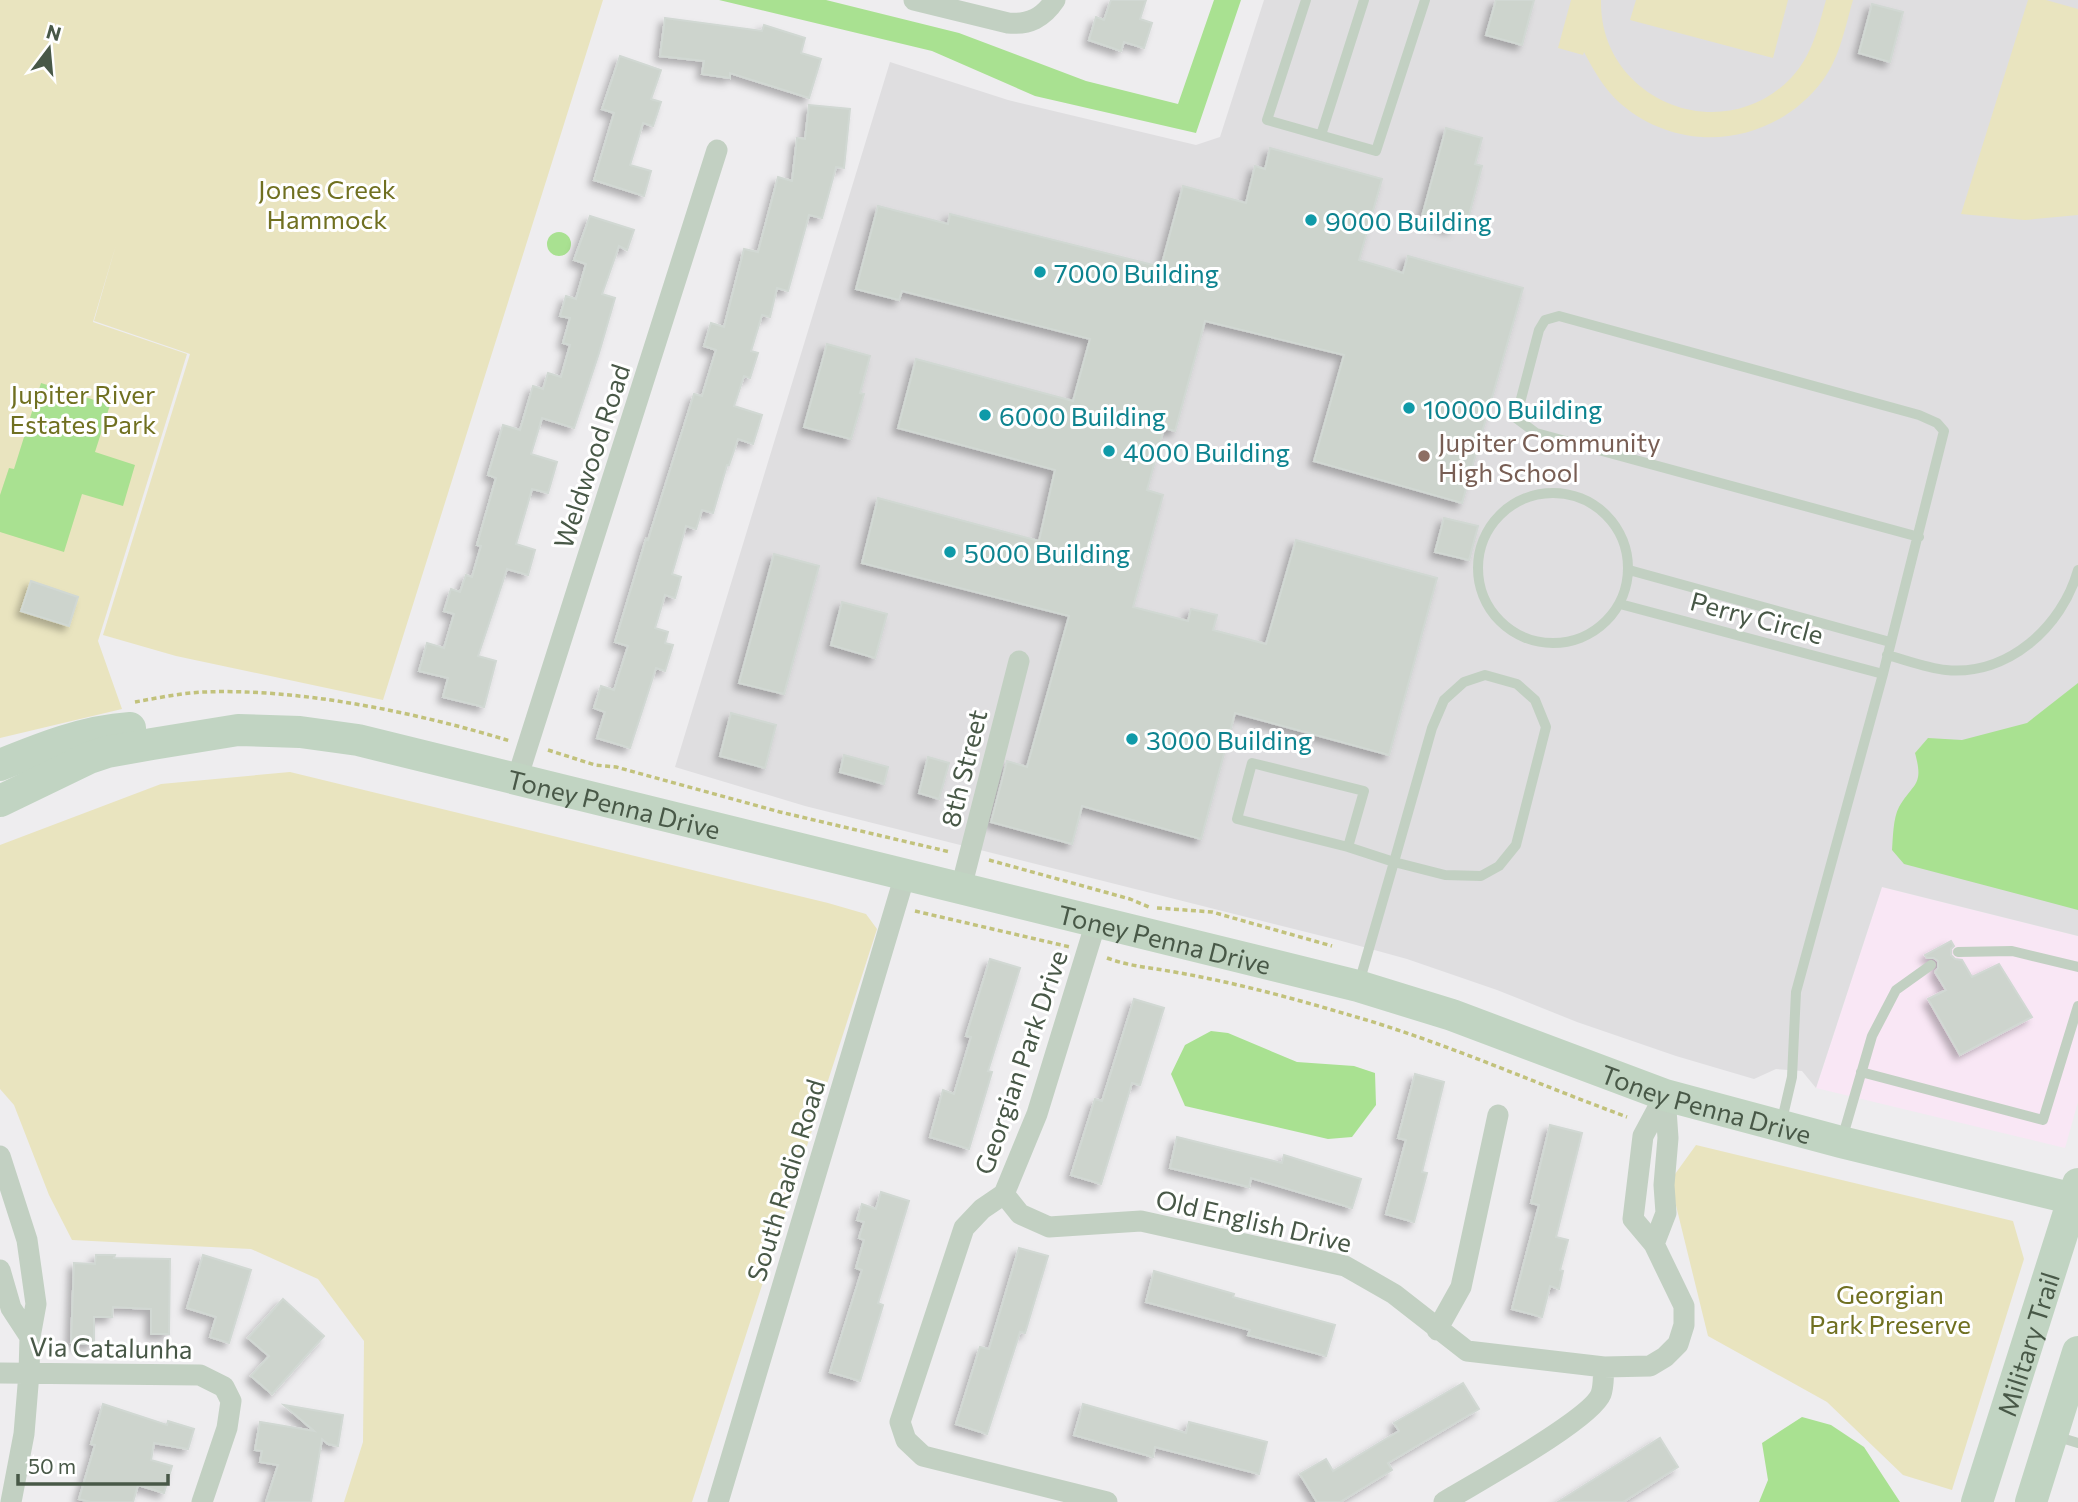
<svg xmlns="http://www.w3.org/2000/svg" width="2078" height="1502" font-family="Commissioner,sans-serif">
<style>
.commercial{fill:#f9e7f5}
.education{fill:#dfdee0}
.green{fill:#e9e4bf}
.water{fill:#a9e191}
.building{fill:#cdd4cd;stroke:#d1d8d3;stroke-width:2;filter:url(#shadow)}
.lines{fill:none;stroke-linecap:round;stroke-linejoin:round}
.path{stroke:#c2c27c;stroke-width:3.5;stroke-dasharray:5 3.5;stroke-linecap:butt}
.lane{stroke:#c2d0c2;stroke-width:10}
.street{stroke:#c2d0c2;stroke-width:21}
.secondary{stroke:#c1d4c2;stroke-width:32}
.culture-dot{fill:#0f9aa8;stroke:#fff;stroke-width:2.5}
.education-dot{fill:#8d6e63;stroke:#fff;stroke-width:2.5}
.labels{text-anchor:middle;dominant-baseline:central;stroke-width:6;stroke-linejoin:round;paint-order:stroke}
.park-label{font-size:26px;fill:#707021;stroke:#fff}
.culture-label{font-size:26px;fill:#0d838f;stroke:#fff;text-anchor:start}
.education-label{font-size:26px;fill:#785e54;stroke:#fff;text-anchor:start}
.street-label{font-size:26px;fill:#485847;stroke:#fff}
</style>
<defs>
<filter id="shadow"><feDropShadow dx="-5" dy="5" stdDeviation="3.5" flood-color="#0004"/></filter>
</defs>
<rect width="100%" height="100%" fill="#eeedef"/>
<!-- commercial -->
<path class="commercial" d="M1882,887L2078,936V1102L2065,1148L1816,1088Z"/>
<!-- education -->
<path class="education" d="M1264,0H2078V936L1882,887L1816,1088L1802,1071L1776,1069L1754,1079L1676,1056L1577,1022L1497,990L1407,959L1338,940L805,806L675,767L890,62L1008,100L1196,145L1220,137Z"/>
<!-- green -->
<path class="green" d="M0,0H603L383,700L176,656L103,635L190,354L94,321L116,245L93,322L187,354L98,641L122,709L0,738Z
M1571,0H1601C1599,100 1722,150 1791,78C1812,56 1818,28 1826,0H1853C1845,27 1840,57 1823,80C1775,145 1683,157 1621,104C1604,89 1594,71 1584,52L1583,55L1558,48Z
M1636,0H1788L1773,58L1630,20Z
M2028,0H2046L2078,9V215L2025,220L1961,214Z
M290,772L828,903L866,914L877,929L692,1502H344L363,1442L364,1341L318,1279L251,1249L72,1240L49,1195L14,1105L0,1089V845L161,784Z
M1696,1145L2013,1221L2024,1259L1952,1490L1903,1475L1827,1402L1708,1336L1670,1181Z"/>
<!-- water -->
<path class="water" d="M719,0H826L959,33L1086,81L1178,104L1214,0H1241L1196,133L1035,96L932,51Z
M547 244a12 12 0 1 1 24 0a12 12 0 1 1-24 0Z
M41,383L110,405L95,452L135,465L123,506L82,494L64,552L0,532V495L9,468L14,469Z
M2078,683V910L1904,864L1892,850C1893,838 1893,818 1899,807C1914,782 1924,786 1915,753L1928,738L1962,740L2027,723Z
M1211,1031L1228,1033L1297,1062L1354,1066L1375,1073L1376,1105L1352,1137L1328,1139L1185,1106L1171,1074L1185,1045Z
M1802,1417L1831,1425L1864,1447L1900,1502H1759L1768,1480L1762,1443Z"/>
<!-- building -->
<path class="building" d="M1111,0H1146L1140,19L1152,23L1144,48L1124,42L1121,51L1089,40L1096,17L1104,20Z
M1496,0H1534L1522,45L1486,35Z
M1872,4L1903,12L1890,62L1859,53Z
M665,18L762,31L764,25L805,38L801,53L821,59L809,98L730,73V78L702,74L704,61L660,56Z
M620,56L661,70L651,99L661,102L653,126L643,123L630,165L651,171L644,196L594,180L614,113L602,109Z
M809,105L850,109L844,168L836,167L822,218L809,215L788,291L777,288L770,317L762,315L751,351L758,353L750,378L744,376L734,406L762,415L753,444L738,439L729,465H727L713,513L702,510L696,529L686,526L672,574L681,577L675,598L665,595L655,628L668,632L665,643L673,645L665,671L656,668L630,748L597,738L605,712L594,708L601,686L614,690L628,646L615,642L646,539L648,540L694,394L702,396L716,350L704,346L711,323L724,327L744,249L758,252L778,177L792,181L797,138L805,139Z
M1446,128L1482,138L1475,164L1482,166L1468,219L1456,216L1452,229L1421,220Z
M1270,148L1382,179L1359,260L1403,273L1408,256L1523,288L1462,503L1314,461L1344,355L1205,321L1175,431L1164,428L1147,490L1163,495L1133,607L1188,621L1191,609L1217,615L1213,630L1266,644L1296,540L1437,578L1389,755L1235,713L1201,839L1082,806L1072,844L991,822L1007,761L1027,767L1069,616L862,563L878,498L1039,541L1055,470L898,428L916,359L1073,401L1090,339L902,291L899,300L856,289L878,206L948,224L950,214L1161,267L1183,186L1246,203L1255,166L1265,169Z
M590,216L634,230L627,250L619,246L602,294L615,298L599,353L574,428L542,418L531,454L557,462L548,493L532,489L516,544L535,550L528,575L507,569L478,656L496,661L484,707L443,697L448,678L419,671L427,643L444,648L454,614L444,611L451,589L460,592L466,575L472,577L481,546L477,545L496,478L488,475L503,425L520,430L533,386L543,389L548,373L561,377L570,345L563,343L570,318L560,316L566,296L576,299L586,264L574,260Z
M827,344L870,356L860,393L864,394L851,439L804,427Z
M1444,518L1478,526L1469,560L1435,552Z
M774,554L819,566L784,694L739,683Z
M31,581L78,597L69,626L21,611Z
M842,602L887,614L875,658L831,645Z
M731,713L776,725L765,768L720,756Z
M844,755L888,767L884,784L840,772Z
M928,757L949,763L939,799L919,793Z
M1951,941L1954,946L1951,949V955L1955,959L1962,960L1972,977L1999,964L2032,1017L1960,1055L1928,999L1946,990L1935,972L1938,968V961L1934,958H1927L1925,955Z
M990,959L1020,968L988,1071L992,1072L969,1149L930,1137L943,1090L954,1094L971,1037L966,1036Z
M1134,999L1164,1008L1140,1085L1132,1083L1101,1184L1071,1175L1095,1099L1102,1101Z
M1415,1074L1444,1082L1422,1172L1427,1173L1414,1222L1386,1214L1406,1140L1398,1138Z
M1550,1125L1582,1133L1556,1237L1568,1240L1560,1270L1563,1271L1559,1289L1550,1286L1542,1317L1512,1309L1539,1205L1531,1203Z
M1177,1137L1282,1163L1284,1155L1361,1179L1352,1208L1251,1178L1249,1187L1170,1168Z
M881,1192L909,1201L878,1303L883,1305L860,1381L830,1372L862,1270L856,1268L864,1240L859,1238L864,1222L857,1220L862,1204L876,1209Z
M1019,1248L1048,1256L1025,1333L1020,1332L987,1434L956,1424L980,1347L989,1349Z
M96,1255H115L114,1258L170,1259L169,1334H151V1309L113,1307L112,1317H94V1344L71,1343L74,1263L95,1264Z
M203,1255L251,1270L229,1343L210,1337L216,1317L187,1308Z
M1154,1271L1234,1294L1233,1297L1335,1325L1326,1356L1248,1335L1250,1330L1146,1302Z
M283,1299L324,1336L272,1394L251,1376L269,1356L248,1338Z
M1463,1383L1479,1409L1388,1463L1392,1470L1340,1502H1317L1300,1474L1326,1459L1333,1471L1399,1431L1394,1423Z
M103,1404L167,1425L168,1421L194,1429L188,1449L154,1443L151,1460L172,1466L164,1493L138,1485L133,1502H90L79,1499L95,1445L91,1444Z
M1083,1404L1186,1433L1189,1422L1267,1442L1259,1474L1155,1447L1153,1457L1074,1435Z
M284,1405L343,1415L338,1446L328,1444L322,1439L311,1502H266L278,1465L260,1462L262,1451L255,1450L260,1422L314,1431Z
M1660,1438L1678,1467L1623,1502H1558Z"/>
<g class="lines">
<!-- path -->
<path class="path" d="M135,702C157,698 181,693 204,692C299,688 419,713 510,741
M548,750L595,765L616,767L780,812L950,852
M989,860L1130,899L1149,907
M1157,908L1212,912L1332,946
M915,911L1070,947
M1107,958C1131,967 1155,968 1180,973C1236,983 1292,998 1346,1014C1442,1041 1534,1083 1627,1117"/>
<!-- lane -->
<path class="lane" d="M1306,0L1267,120L1376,151L1425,0
M1321,135L1364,0
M1478 568a75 75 0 1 1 150 0a75 75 0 1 1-150 0Z
M1629,570L1890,642
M1620,604L1883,674
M1887,655C1906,660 1927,668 1946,670C2008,676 2062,627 2078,570
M1348,847L1364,791L1252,763L1237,819L1348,847L1394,862L1445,875L1481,876L1499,866L1516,845L1546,727L1535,700L1517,684L1485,675L1464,682L1444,700L1432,728L1394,862L1359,983
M1958,952L2012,951L2078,967
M1861,1072L2043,1120L2078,1006
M1781,1124L1792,1077L1796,992L1883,674L1944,431L1937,423L1919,415L1559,316L1545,320L1539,330L1516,418L1536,433L1919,537
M1842,1139L1872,1036L1896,990L1931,965
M2055,1436L2078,1443"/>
<!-- street -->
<path class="street" d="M914,0L1008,23C1029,25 1043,18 1055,0
M517,779L717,150
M961,888L1019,661
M1096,922L1037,1114L1004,1194L982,1209L964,1228L900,1422L906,1440L923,1456L1107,1502
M0,1156L27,1240L36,1304L30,1337L29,1373L24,1434L11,1502
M1004,1194L1020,1214L1049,1227L1141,1221L1345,1266L1394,1294L1467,1351L1604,1367L1650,1366L1665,1357L1678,1344L1684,1325V1306L1654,1244L1633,1219L1643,1136L1665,1095
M1654,1244L1666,1213L1664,1185L1668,1138L1665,1095
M0,1270L11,1308L30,1337
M1437,1330L1461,1287L1498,1115
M0,1373L200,1375L224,1387L231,1401L227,1428L202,1502
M718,1502L905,875
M1444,1502C1473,1484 1591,1420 1601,1394C1604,1386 1603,1375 1604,1367"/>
<!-- secondary -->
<g class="secondary">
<path d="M0,765C42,748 84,731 130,728"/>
<path id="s1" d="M0,801L89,758L107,752L152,744L238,730L300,732L358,740L1358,986L1452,1015L1665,1095L1841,1142L2078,1200"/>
<path id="s2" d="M1977,1502L2078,1184"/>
<path d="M2031,1502L2078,1352"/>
</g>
</g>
<!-- markers -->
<g class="culture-dot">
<circle cx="1311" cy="220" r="7"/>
<circle cx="1040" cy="272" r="7"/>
<circle cx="1409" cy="408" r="7"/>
<circle cx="985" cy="415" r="7"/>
<circle cx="1109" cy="451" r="7"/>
<circle cx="950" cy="552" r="7"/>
<circle cx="1132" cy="739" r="7"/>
</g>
<circle class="education-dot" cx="1424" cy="456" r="7"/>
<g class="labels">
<!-- park labels -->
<g class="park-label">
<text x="327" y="188">Jones Creek<tspan x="327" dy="30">Hammock</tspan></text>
<text x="83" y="393">Jupiter River<tspan x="83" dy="30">Estates Park</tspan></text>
<text x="1890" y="1293">Georgian<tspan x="1890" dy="30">Park Preserve</tspan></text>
</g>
<!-- culture labels -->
<g class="culture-label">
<text x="1325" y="220">9000 Building</text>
<text x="1054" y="272">7000 Building</text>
<text x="1423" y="408">10000 Building</text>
<text x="999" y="415">6000 Building</text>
<text x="1123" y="451">4000 Building</text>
<text x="964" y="552">5000 Building</text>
<text x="1146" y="739">3000 Building</text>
</g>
<!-- education labels -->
<g class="education-label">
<text x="1438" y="441">Jupiter Community<tspan x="1438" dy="30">High School</tspan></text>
</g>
<!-- street labels -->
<g class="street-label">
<text transform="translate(591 456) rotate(-72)">Weldwood Road</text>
<text transform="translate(1757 617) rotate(15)">Perry Circle</text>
<text transform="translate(963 768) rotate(-76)">8th Street</text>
<text stroke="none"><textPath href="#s1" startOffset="635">Toney Penna Drive</textPath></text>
<text stroke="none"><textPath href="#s1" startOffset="1202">Toney Penna Drive</textPath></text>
<text transform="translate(1020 1062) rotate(-71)">Georgian Park Drive</text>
<text stroke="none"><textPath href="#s1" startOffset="1769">Toney Penna Drive</textPath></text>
<text transform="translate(785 1180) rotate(-73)">South Radio Road</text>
<text transform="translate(1254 1220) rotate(13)">Old English Drive</text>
<text stroke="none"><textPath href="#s2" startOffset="166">Military Trail</textPath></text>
<text transform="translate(111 1347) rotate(1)">Via Catalunha</text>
</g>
</g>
<!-- north arrow -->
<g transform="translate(49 49) rotate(16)" stroke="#ffffff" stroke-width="5" paint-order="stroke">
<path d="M0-5L12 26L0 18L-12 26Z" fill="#485847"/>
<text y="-10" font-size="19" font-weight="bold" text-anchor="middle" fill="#485847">N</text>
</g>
<!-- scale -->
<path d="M18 1474v10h150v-10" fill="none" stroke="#485847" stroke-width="3.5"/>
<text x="28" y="1474" font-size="21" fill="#485847" stroke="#ffffff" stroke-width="5" paint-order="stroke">50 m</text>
</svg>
